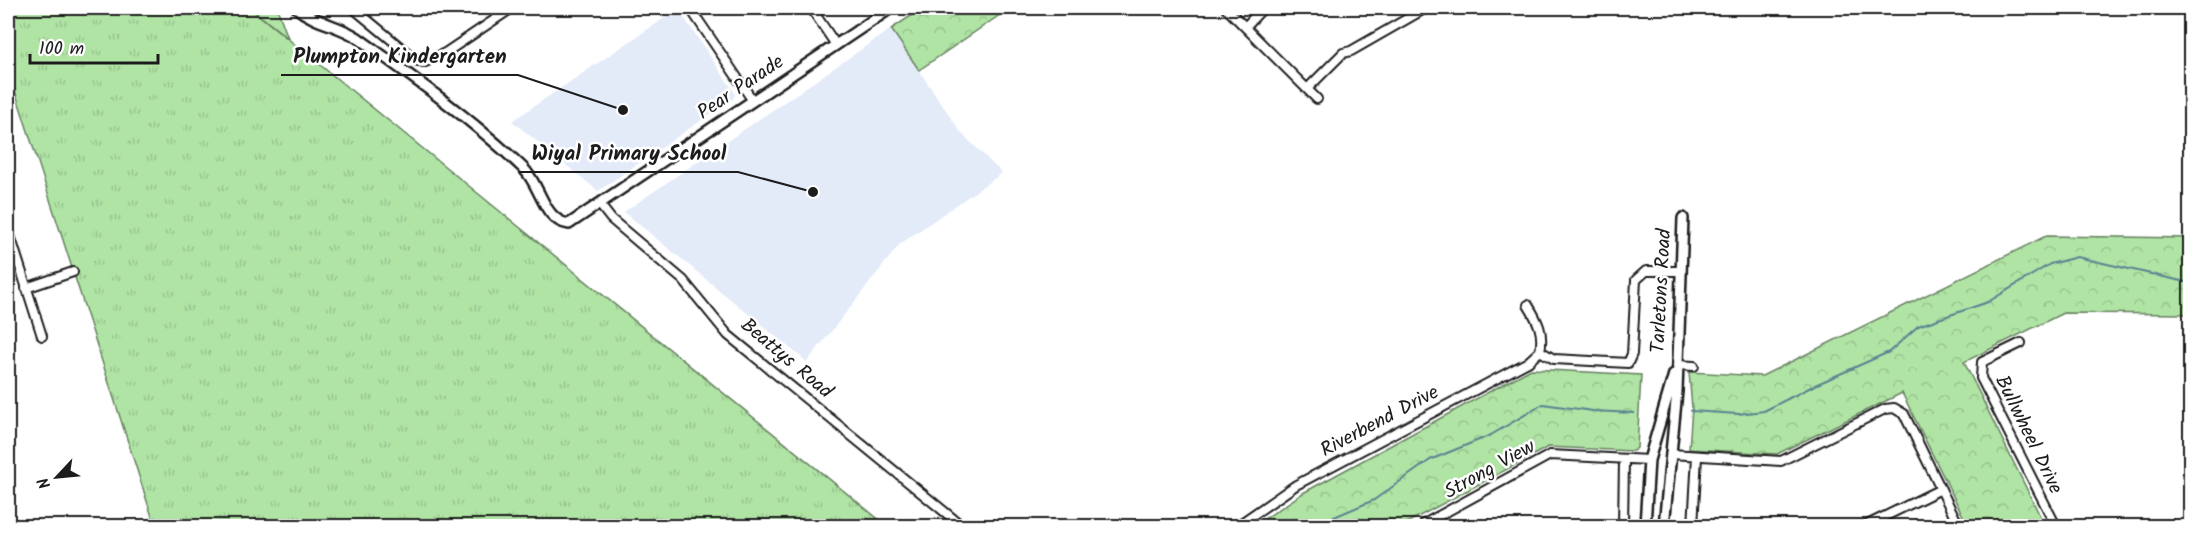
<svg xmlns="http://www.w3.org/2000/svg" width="2198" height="534" font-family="Kalam,sans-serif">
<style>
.built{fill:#e3eaf8}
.grass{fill:url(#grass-tufts);stroke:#668060;stroke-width:1.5}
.park{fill:url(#park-crowns);stroke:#668060;stroke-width:1.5}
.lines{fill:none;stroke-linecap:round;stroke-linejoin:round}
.stream{stroke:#578491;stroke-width:2}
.minor-casing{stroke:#1c1c1c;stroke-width:12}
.tertiary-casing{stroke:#1c1c1c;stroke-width:14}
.minor{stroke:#fff;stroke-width:8}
.tertiary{stroke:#fff;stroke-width:9}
.labels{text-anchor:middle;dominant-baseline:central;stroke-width:5;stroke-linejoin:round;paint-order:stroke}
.street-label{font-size:20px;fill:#1c1c1c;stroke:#fff}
.leader{fill:none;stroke:#1c1c1c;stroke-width:2}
.callout-dot{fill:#1c1c1c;stroke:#fff;stroke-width:2}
.callout-label{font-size:21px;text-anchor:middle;font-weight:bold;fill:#1c1c1c;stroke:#fff;stroke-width:5;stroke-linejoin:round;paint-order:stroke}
</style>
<defs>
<pattern id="grass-tufts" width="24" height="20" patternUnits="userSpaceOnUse" patternTransform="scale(1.5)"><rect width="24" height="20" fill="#b0e4a5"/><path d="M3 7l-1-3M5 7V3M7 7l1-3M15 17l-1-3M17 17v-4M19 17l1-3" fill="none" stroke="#97c38d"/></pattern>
<pattern id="park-crowns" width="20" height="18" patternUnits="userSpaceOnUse" patternTransform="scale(1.5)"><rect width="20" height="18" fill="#b0e4a5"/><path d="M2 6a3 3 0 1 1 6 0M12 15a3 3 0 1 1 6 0" fill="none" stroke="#97c38d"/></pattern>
</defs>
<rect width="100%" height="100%" fill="#fff"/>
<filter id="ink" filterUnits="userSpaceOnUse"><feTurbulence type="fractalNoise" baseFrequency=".0167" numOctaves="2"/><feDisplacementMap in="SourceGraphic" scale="12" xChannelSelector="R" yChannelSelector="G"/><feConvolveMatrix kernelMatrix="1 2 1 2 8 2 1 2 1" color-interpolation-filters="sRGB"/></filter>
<g filter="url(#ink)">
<!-- built -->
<path class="built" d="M678,9L735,93L734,98L598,191L512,121Z
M891,29L962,134L1002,173L900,244L807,362L624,212Z"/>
<!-- grass -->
<path class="grass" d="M8,8H250L887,526H155L8,69Z"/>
<!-- park -->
<path class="park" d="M250,8H277L288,38Z
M923,8H1010L919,70L891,29Z
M2046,236L2190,238V314L2063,313L1964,362L2045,526H1968L1902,393L1777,454L1689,449L1692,408L1689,372L1762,376Z
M1531,369L1641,375L1637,448L1633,451L1548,447L1401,526H1254L1303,493Z"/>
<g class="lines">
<!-- stream -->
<path class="stream" d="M1691,411L1738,414L1764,411L1813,386L1889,352L1918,326L1988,302L2050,264L2077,257L2190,283
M1313,526L1374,500L1430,460L1491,435L1543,404L1593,411L1634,413"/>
<defs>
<path id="minor" d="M353,8L416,60L423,63L445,53L512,8
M690,8L753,101
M811,8L836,45
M1226,8L1317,99
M1245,27L1263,8
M1307,89L1343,53L1351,51L1426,8
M600,205L611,219L683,280L728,335L962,526
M8,229L42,336
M26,288L73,272
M1528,305C1538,321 1544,333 1540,351
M2021,343L1982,362L1981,378L2056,526
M1540,351L1554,359L1628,363L1632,354L1636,280L1646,271H1681
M1677,365L1694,366
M1671,454L1781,461L1885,409L1894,408L1904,414L1959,526
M1237,526L1296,485L1528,362L1540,351
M1425,526L1424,524L1550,455L1649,460
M1623,526L1624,460
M1693,526L1697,456
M1865,526L1941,489"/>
<path id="tertiary" d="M297,8C315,23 339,25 358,38C414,78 473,120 523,168C541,185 543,221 569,224L891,8
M1645,526L1649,460L1674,374
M1664,526L1677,391L1683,218"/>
</defs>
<!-- minor casing -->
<use href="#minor" class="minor-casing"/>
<!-- tertiary casing -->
<use href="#tertiary" class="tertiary-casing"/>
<!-- minor -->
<use href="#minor" class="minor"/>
<!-- tertiary -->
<use href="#tertiary" class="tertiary"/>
</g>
</g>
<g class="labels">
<!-- street labels -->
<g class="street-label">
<text transform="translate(741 88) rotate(-34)">Pear Parade</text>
<text transform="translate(1662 291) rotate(-87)">Tarletons Road</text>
<text transform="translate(786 359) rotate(40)">Beattys Road</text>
<text transform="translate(1380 422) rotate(-28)">Riverbend Drive</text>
<text transform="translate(2028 435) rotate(64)">Bullwheel Drive</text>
<text transform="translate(1490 470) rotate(-29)">Strong View</text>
</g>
</g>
<!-- callouts -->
<path class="leader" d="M623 110L518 75H281M813 192L738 172H519"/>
<g class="callout-dot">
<circle cx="623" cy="110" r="6"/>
<circle cx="813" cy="192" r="6"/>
</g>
<g class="callout-label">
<text x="400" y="63">Plumpton Kindergarten</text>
<text x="629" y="160">Wiyal Primary School</text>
</g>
<!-- margin -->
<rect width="2198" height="534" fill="none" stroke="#fff" stroke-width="30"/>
<rect x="15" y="15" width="2168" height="504" fill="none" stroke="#1c1c1c" stroke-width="2" filter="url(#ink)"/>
<!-- north arrow -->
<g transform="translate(57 477) rotate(244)" stroke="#ffffff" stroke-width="4.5" paint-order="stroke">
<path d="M0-4.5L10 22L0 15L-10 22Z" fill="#1c1c1c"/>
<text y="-9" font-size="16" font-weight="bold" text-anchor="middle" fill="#1c1c1c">N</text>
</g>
<!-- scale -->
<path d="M30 54v9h128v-9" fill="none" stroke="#1c1c1c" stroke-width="3"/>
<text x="39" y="54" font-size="18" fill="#1c1c1c" stroke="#ffffff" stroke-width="4.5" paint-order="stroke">100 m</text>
</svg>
